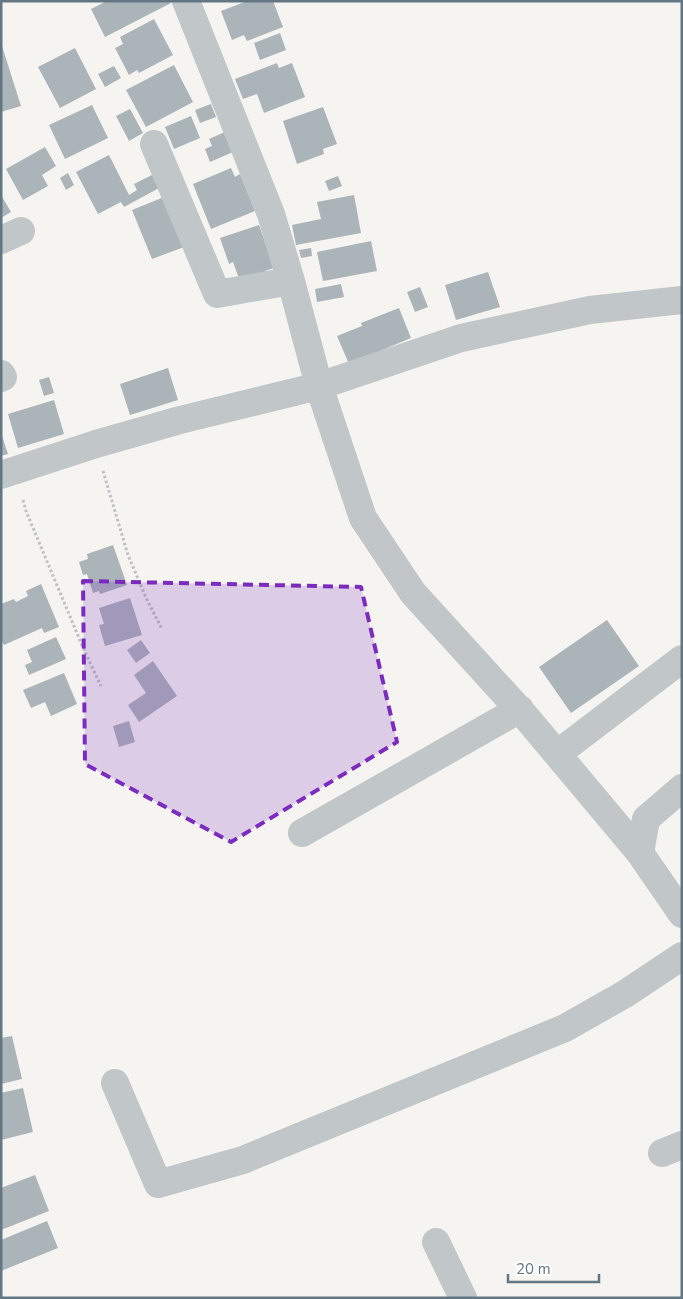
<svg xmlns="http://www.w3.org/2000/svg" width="683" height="1299" font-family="'Nunito Sans',sans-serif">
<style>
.building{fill:#abb4b8}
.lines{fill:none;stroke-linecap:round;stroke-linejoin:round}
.path{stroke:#bdbfc1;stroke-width:3;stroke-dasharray:2.5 2.5;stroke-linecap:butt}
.street{stroke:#c1c6c8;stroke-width:28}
.marked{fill:#7b2cbf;fill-opacity:0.2;stroke:#7b2cbf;stroke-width:4;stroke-dasharray:10 6;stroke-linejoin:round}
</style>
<rect width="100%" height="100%" fill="#f5f4f0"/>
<!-- building -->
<path class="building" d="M107,1H169L171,3L105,37L91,9Z
M247,1H273L283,27L247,41L244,35L232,40L221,11Z
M154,19L173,55L139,73L137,70L129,75L115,48L123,44L120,37Z
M280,33L286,50L260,60L254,43Z
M1,43L21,106L1,112Z
M75,48L96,89L60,108L38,67Z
M277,63L279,68L292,63L305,97L264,113L257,94L243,99L235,79Z
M174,65L193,102L146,127L126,90Z
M114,66L121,78L105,87L98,74Z
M211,104L216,117L200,123L195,110Z
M92,105L108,138L65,159L49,125Z
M323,107L337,144L323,149L324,154L297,164L283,121Z
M130,109L143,133L129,141L116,116Z
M191,116L200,138L174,149L165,127Z
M225,132L233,152L210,162L205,149L212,146L209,139Z
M45,147L56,166L42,175L48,186L23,200L6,169Z
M109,155L129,195L137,190L134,184L154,174L161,187L124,207L121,202L98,214L76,172Z
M231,168L235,177L240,174L255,211L211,229L193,184Z
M68,173L74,185L66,190L60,178Z
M338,176L342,186L329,191L325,181Z
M1,195L11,212L1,218Z
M354,195L361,233L296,245L292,225L321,219L317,202Z
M164,197L184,247L152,259L132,210Z
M259,225L274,268L265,271L266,275L241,284L233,262L229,264L220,238Z
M371,241L377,271L323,281L317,252Z
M311,248L312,256L301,258L299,250Z
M488,272L500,307L456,320L445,285Z
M341,284L344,297L317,302L315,289Z
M420,287L428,307L415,312L407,292Z
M399,308L411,338L349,364L337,336L362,326L361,323Z
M168,368L178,400L130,415L120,384Z
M49,377L54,393L44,396L39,380Z
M54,400L64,434L18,448L8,414Z
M1,433L8,454L1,456Z
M113,545L127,585L100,594L99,591L93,593L87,574L83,575L79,562L88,559L87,554Z
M41,584L59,627L44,633L42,628L4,645L1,639V604L14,599L16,602L28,596L26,591Z
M130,598L142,635L105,646L99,625L104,624L99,608Z
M607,620L639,666L571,713L539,667Z
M56,637L66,659L29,675L25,665L32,662L27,650Z
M141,640L150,653L136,663L127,650Z
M153,661L177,696L139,722L128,705L146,693L134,675Z
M64,673L77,704L51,716L45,702L31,708L23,690Z
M129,721L135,742L119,747L113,726Z
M12,1036L22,1079L1,1084V1038Z
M23,1088L33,1132L1,1140V1093Z
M35,1175L49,1211L1,1230V1188Z
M47,1221L58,1248L1,1271V1240Z"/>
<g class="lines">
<!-- path -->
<path class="path" d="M103,471L128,555L147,600L162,629
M23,500L26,511L84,650L101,686"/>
<!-- street -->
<path class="street" d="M186,1L271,214L291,281L319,386L363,518L413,593L526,717L640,853L682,914
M154,144L217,294L291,281
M1,240L21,231
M1,374L3,377L1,378
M1,475L96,444L180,420L319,386L461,338L590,310L682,300
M557,754L682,659
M302,833L520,709
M640,853L646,819L682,788
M115,1083L158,1184L243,1160L565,1028L625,994L682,956
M662,1153L682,1145
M436,1242L463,1298"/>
</g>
<!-- marked area -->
<path class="marked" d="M83,581L361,587L397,742L231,842L85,764Z"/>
<!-- border -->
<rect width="683" height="1299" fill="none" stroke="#627783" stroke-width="5"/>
<!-- scale -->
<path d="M508 1274v8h91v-8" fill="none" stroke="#627783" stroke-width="2.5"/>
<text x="516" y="1274" font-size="15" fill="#627783" stroke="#ffffff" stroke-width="4" paint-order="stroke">20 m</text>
</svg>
